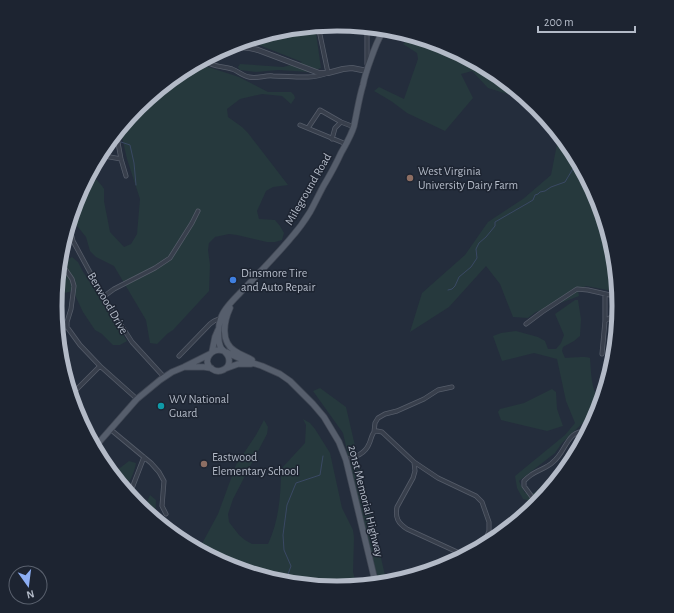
<svg xmlns="http://www.w3.org/2000/svg" width="674" height="613" font-family="'Alegreya Sans',sans-serif">
<style>
.green{fill:#26393d}
.lines{fill:none;stroke-linecap:round;stroke-linejoin:round}
.stream{stroke:#3a4964;stroke-width:1}
.minor-casing{stroke:#565d6a;stroke-width:5}
.tertiary-casing{stroke:#565d6a;stroke-width:6}
.primary-casing{stroke:#414855;stroke-width:7}
.minor{stroke:#383f4c;stroke-width:3.5}
.tertiary{stroke:#383f4c;stroke-width:4.5}
.primary{stroke:#565e6c;stroke-width:5.5}
.education-dot{fill:#8d6e63;stroke:#1d2431;stroke-width:1.5}
.shop-dot{fill:#3f7fe0;stroke:#1d2431;stroke-width:1.5}
.culture-dot{fill:#0f9aa8;stroke:#1d2431;stroke-width:1.5}
.labels{text-anchor:middle;dominant-baseline:central;stroke-width:3;stroke-linejoin:round;paint-order:stroke}
.poi-label{font-size:12px;fill:#b3bac7;stroke:#1d2431;text-anchor:start}
.street-label{font-size:12px;fill:#b3bac7;stroke:#1d2431}
.rim{fill:none;stroke:#b3bac7;stroke-width:5}
</style>
<rect width="100%" height="100%" fill="#242d3c"/>
<!-- green -->
<path class="green" d="M315,26L321,68L309,72L278,70L256,72L240,70L238,67L240,64L283,67L302,62L254,43L242,41L282,29Z
M411,35L445,46L494,72L530,101L488,88L472,71L461,74L473,98L445,131L407,113L391,101L374,91L379,87L404,99L418,59L417,53L403,44Z
M196,63L239,77L268,92H291L294,95L295,98L291,104L282,96L262,94L240,99L227,109L228,117L242,127L248,133L288,185L273,187L266,191L257,211L259,219L275,220L280,226L284,233L282,240L275,242H267L237,235L229,234L215,237L209,243L208,250L210,265L209,291L173,330L167,334L157,344L150,343L146,320L114,266L96,257L90,251L86,237L70,217L76,198L88,175L97,180L102,186L104,189V201L110,232L124,247L131,244L137,234L140,199L127,159L120,128L137,107L180,71Z
M559,134L572,150L598,199L614,252L618,292L586,286L578,290L579,296L536,312L528,318L513,317L500,284L486,266L449,307L410,332L422,293L465,255L488,222L523,199L551,175Z
M72,257L78,262L82,270L127,341L120,345H113L102,334L95,330L83,312L73,291L56,295L58,266Z
M575,300H578L581,319L580,336L574,341L563,347L562,351L565,358C571,358 585,356 590,358C591,369 591,389 598,397L604,396L598,415L594,423L584,422L562,443L555,453L519,481L525,493H534L578,453L572,464L554,486L531,501L523,499L517,488L515,476L565,435L575,423L566,401L557,359L534,353L502,361L493,336L501,333L516,331L538,337L545,341L548,349H556L561,343L564,335L555,314Z
M320,388L346,407L387,584L378,585L343,433L313,391Z
M552,389L556,392L557,409L563,426L547,431L501,420L498,412L500,409L524,403Z
M303,419L310,423L315,429L330,453L342,508L353,530L354,538L353,572L357,587L337,589L282,584L229,567L198,551L218,514L236,465L256,435L264,420L268,427L267,434L233,499L228,514L229,522L239,535L245,540L252,544H268C279,521 281,494 281,469L305,443L306,425Z
M129,461L136,463C134,474 130,481 124,490L114,477L116,471Z
M150,495L156,500L155,521L146,513L147,502Z"/>
<g class="lines">
<!-- stream -->
<path class="stream" d="M111,139L115,140
M121,142L130,145L134,163L136,185
M448,290L452,289L455,286L459,277L471,267L477,258L476,249L479,243L486,237L495,226V222L528,203L533,200L535,195L538,194L540,192L545,191L551,187L565,182L574,167L580,164
M279,583L287,577L291,566L284,550L283,535L287,505L296,483L320,475L323,456"/>
<defs>
<path id="minor" d="M367,27V64
M203,59C211,67 222,66 232,69C238,71 243,76 249,77C257,79 265,75 273,76C292,76 310,80 328,73L319,30V26
M300,125L346,144
M308,128L320,110L341,122L354,127
M116,132L121,159L126,176
M332,139L335,128L341,122
M99,155L121,159
M69,222L73,226L71,233L73,241L105,300L132,342L164,377
M65,235L73,241
M61,263L72,279L74,286L71,309L67,322V327
M103,297L114,289L155,268L170,258L192,223L198,211
M605,321L614,315L619,314
M526,324L542,312L577,289L588,290L619,297
M57,332L62,327H67L80,345L100,366L137,399
M602,354L605,321V294
M179,356L210,324L214,321L221,318
M70,396L100,366
M110,429L151,463L159,472L164,481L162,506L166,514
M374,432L375,423L378,418L385,414L397,411L424,399L438,390L452,387
M346,460C355,457 365,454 369,444C371,440 371,436 374,432L377,431L382,432L414,462L438,478L476,496L482,502L489,522V531L484,543L481,548
M414,462L415,471L413,478L397,507C395,518 398,523 407,529L466,556
M129,496L144,457
M538,505L524,486V481C526,479 528,477 531,475C538,470 547,468 553,462C567,451 566,429 589,431"/>
<path id="tertiary" d="M228,46L250,48L258,50L319,73H328L343,69L352,68L367,71"/>
<path id="primary" d="M230,308C224,321 220,342 235,351C240,355 246,356 252,360
M224,351C211,346 201,362 212,369C219,374 230,369 229,360C229,354 224,352 221,348C217,340 218,326 221,318C223,310 233,300 239,294C256,276 274,258 290,239C298,230 304,222 310,212C315,203 319,194 324,185C330,175 336,164 341,153C346,144 351,136 354,126C357,112 359,98 363,85C365,74 369,64 373,53C376,45 379,36 385,29
M212,352L215,337L218,330
M226,352L241,359L262,366L280,374L290,381L313,404L324,417L339,442L346,460L376,585
M186,367H204L211,368
M227,368L238,364H251
M94,448L137,399L160,380L172,372L184,367L210,354"/>
</defs>
<!-- minor casing -->
<use href="#minor" class="minor-casing"/>
<!-- tertiary casing -->
<use href="#tertiary" class="tertiary-casing"/>
<!-- primary casing -->
<use href="#primary" class="primary-casing"/>
<!-- minor -->
<use href="#minor" class="minor"/>
<!-- tertiary -->
<use href="#tertiary" class="tertiary"/>
<!-- primary -->
<use href="#primary" class="primary"/>
</g>
<!-- markers -->
<g class="education-dot">
<circle cx="410" cy="178" r="4"/>
<circle cx="204" cy="464" r="4"/>
</g>
<circle class="shop-dot" cx="233" cy="280" r="4"/>
<circle class="culture-dot" cx="161" cy="406" r="4"/>
<g class="labels">
<!-- poi labels -->
<g class="poi-label">
<text x="418" y="171">West Virginia<tspan x="418" dy="14">University Dairy Farm</tspan></text>
<text x="241" y="273">Dinsmore Tire<tspan x="241" dy="14">and Auto Repair</tspan></text>
<text x="169" y="399">WV National<tspan x="169" dy="14">Guard</tspan></text>
<text x="212" y="457">Eastwood<tspan x="212" dy="14">Elementary School</tspan></text>
</g>
<!-- street labels -->
<g class="street-label">
<text transform="translate(308 189) rotate(-60)">Mileground Road</text>
<text transform="translate(108 303) rotate(60)">Berwood Drive</text>
<text transform="translate(366 501) rotate(76)">201st Memorial Highway</text>
</g>
</g>
<!-- crop -->
<path d="M0 0H674V613H0ZM62 306a275 275 0 1 1 550 0a275 275 0 1 1-550 0Z" fill="#1d2431" fill-rule="evenodd"/>
<path class="rim" d="M62 306a275 275 0 1 1 550 0a275 275 0 1 1-550 0Z"/>
<!-- north arrow -->
<g transform="translate(28 585) rotate(166)"><circle r="19" fill="#1d2431" stroke="#59606d"/>
<path d="M0-3L7 15L0 10L-7 15Z" fill="#8caef4"/>
<text y="-6" font-size="11" font-weight="bold" text-anchor="middle" fill="#b3bac7">N</text>
</g>
<!-- scale -->
<path d="M538 26v6h97v-6" fill="none" stroke="#b3bac7" stroke-width="2"/>
<text x="544" y="26" font-size="12" fill="#b3bac7" stroke="#1d2431" stroke-width="3" paint-order="stroke">200 m</text>
</svg>
